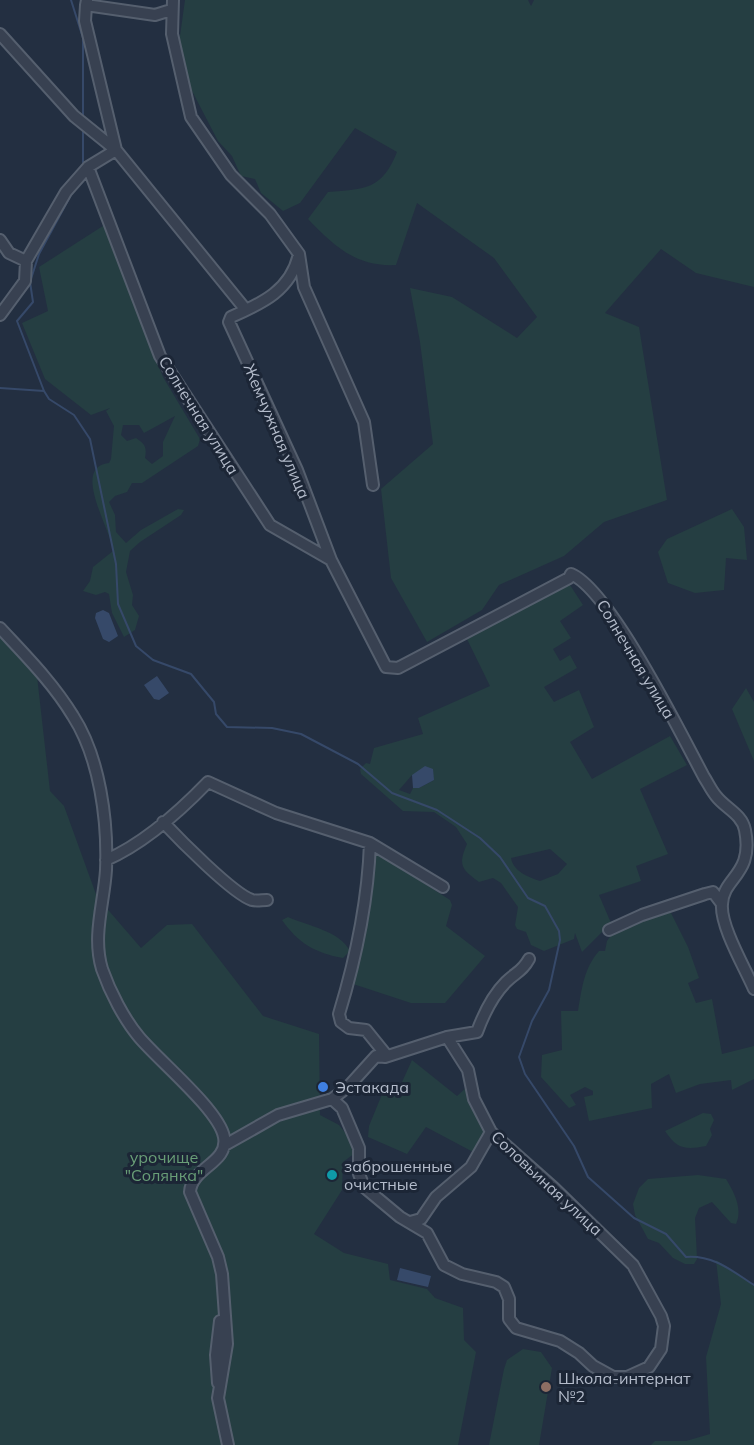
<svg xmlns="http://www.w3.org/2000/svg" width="754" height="1445" font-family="Mulish,sans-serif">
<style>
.green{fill:#253e42;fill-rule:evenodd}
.water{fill:#364969}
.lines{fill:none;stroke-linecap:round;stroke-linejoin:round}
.stream{stroke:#364969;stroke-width:2}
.minor-casing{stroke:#555f6e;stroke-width:14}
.minor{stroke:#384151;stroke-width:10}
.shop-dot{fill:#3f7fe0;stroke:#1c2636;stroke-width:2}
.culture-dot{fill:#0f9aa8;stroke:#1c2636;stroke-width:2}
.education-dot{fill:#8d6e63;stroke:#1c2636;stroke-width:2}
.labels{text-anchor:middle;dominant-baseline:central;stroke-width:6;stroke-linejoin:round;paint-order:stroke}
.street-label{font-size:16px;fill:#b4bccb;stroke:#1c2636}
.poi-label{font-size:16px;fill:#b4bccb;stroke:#1c2636;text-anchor:start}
.park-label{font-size:16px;fill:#699e77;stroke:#1c2636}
</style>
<rect width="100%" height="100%" fill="#232f41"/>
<!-- green -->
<path class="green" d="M185,0H528L531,6L534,0H754V287L696,273L661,249L605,313L639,327L667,500L604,522L564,556L499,585L482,610L427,642L391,578L381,489L433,444L420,342L410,288L452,297L517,338L537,317L494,258L417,203L396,265C356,267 334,246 308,219L328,192C365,189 382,190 397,152L355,128L300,203L283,211L261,193L255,179L241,176L232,156L218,141L191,89L179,43Z
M106,224L125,272L123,277L163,377L200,439L198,446L142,483H132L127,492L115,496L109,502L115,515L116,532L126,543L141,530L178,509L184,510L181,515L140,542L130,551L126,572L133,595L132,605L139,616L135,630L124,637L112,613L109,594L105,592L96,595L83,591L90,581L93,567L113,551C112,531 70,467 109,463L111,459L114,426L106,411L110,408L91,415L45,379L22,323L48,311L39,267ZM175,416L163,442V456L152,464L145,458C147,447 145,444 136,438L127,441L121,435L123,425H139L144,433Z
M732,509L744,527L747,560L726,558L724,590L695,593L668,583L658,552L667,539Z
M561,579L570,585L583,605L560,621L571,638L553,649L560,661L570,655L577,668L544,687L554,702L579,690L594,727L570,742L592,779L670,736L687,765L640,789L668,854L636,866L641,881L599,895L611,923L582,952L575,933L574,939L544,951L531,945L526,932L517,929L515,925L518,907L501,883L493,878L479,882C461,869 458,865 467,844L456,827L434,812L403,811L361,774L360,769L366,763L370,764L374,748L423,734L418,718L490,686L465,635ZM412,775L434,780L419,788H413L410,794L399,790ZM550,849L567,864L558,874L540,881C528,877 513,871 511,858Z
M0,638L23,658L37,676L50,791L64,806L97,897L141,948L167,925L192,924L263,1016L319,1034L320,1115L339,1125L359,1150L343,1162L342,1190L314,1234L344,1253L388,1264L390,1280L427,1289L435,1298L463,1308L464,1340L476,1352L458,1445H0Z
M746,688L754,702V761L732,709Z
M374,851L450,900L452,905L446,926L485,956L445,1003H411L350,983L366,927Z
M670,911L688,947L699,978L688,983L696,1003L712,999L722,1054L754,1046V1079L732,1090L731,1080L700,1084L676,1093L669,1074L651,1084L652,1108L589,1121L584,1097L593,1095V1091L585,1087L570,1095L576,1105L569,1108L541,1077L542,1055L562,1050L561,1011H578C582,988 584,968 599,951H605L607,941L615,930Z
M288,917C308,926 340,931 350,951L343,958C315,953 298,943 282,920Z
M412,1060L457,1096L467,1087L472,1109L486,1134L475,1153L426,1127L407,1154L368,1137L369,1126L385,1087L398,1091Z
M703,1113L711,1114L714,1120L710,1129L712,1135L706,1146C685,1150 677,1149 665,1131Z
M698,1175L726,1179C734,1192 743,1209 736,1224L731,1223L712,1202L699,1208L695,1218L697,1259L694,1264H685L673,1258L659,1243L648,1239L635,1215L633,1204L639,1188L648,1179Z
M716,1260L754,1285V1445H651L655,1441H686L710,1434L706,1357L721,1304Z
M523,1349L541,1352L552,1368L539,1445H489L504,1369L507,1360Z"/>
<!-- water -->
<path class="water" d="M103,610L109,613L118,636L109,642L103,639L95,618L96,613Z
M157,676L169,693L159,700L154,699L144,685Z
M425,766L433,769L434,780L419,788H413L412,775Z
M400,1268L431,1276L428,1287L397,1280Z"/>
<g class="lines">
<!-- stream -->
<path class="stream" d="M71,0L83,38V118
M83,166V130
M72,193L39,254L30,282L33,302L17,321L44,391L49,399L74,415L90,439L116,564L118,604L136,646L153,660L191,674L214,702L216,714L227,727L272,728L301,734L358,764L392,793L437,810L480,838L500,857L528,898L545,906L559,931L560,940L549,990L532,1021L519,1057L525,1074L574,1146L588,1177L634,1218L666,1234L686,1257C714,1255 732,1271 754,1285
M0,388L44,391"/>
<defs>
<path id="minor" d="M87,0L86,5L155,15L171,10
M173,0L172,34L191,117L231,175L270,214L299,254L304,287L364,422L373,485
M0,34L74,116L116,150L246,310
M88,167L160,356L270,525L331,560
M0,240L9,253L26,261
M299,254C291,290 263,303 231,317L229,322L297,470L331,560L386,667L398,668L569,578L571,574C610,590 681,734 704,777C708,783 711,790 716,796C725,808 742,814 745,830C754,875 723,877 722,904C720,926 745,968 754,989
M0,315L25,281L26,261L66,192L88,167L116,150L85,21L86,5
M0,628C26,656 53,683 73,716C100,758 108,821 106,870C104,903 92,936 102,969C110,992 124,1019 139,1037C159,1061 219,1110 224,1137C229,1163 191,1168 190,1192L218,1257L222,1274L227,1344L218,1398L228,1445
M163,822C178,838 233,894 252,900C256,901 262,900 267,900
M370,843C368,902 356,958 339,1014L341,1022L349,1028L366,1030L387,1056
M106,860C143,844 180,811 208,782L276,813L370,843L443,887
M609,930L642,915L705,894L713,892L722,904
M332,1099L342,1108L359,1148V1174L364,1187L400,1217L427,1233L444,1265L462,1274L496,1282L504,1287L509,1299V1319L516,1328L560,1341L579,1353L593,1366L613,1377H627L649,1367L661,1349L664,1326L661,1316L633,1265L554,1188L491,1132L474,1099L468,1070L447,1037L477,1032C484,1013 492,996 506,982C516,972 522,972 529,959
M225,1145L278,1115L332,1099L348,1087L376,1056L385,1057L447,1037
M410,1222L421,1219L436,1197L471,1167L491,1132
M218,1383L216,1355L220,1321"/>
</defs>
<!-- minor casing -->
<use href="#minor" class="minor-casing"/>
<!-- minor -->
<use href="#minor" class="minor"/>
</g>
<!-- markers -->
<circle class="shop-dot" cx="323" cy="1087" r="6"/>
<circle class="culture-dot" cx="332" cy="1175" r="6"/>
<circle class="education-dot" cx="546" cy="1387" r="6"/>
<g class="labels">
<!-- street labels -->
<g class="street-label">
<text transform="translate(199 415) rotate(58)">Солнечная улица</text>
<text transform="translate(277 431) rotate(67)">Жемчужная улица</text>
<text transform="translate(636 659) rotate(59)">Солнечная улица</text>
<text transform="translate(547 1183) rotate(43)">Соловьиная улица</text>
</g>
<!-- poi labels -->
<g class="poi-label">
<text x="335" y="1087">Эстакада</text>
<text x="344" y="1166">заброшенные<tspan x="344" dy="18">очистные</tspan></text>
<text x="558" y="1378">Школа-интернат<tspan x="558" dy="18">№2</tspan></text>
</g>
<!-- park labels -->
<g class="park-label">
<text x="164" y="1157">урочище<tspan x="164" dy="18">"Солянка"</tspan></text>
</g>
</g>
</svg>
